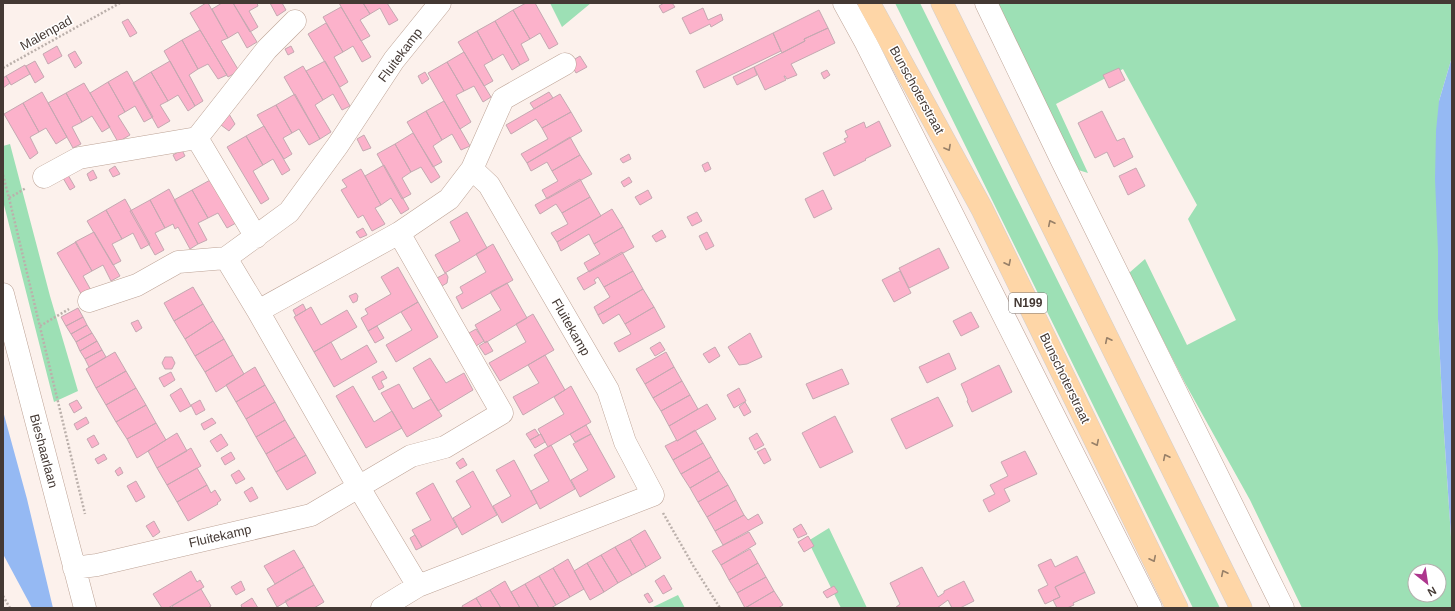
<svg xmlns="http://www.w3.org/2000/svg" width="1455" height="611" font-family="Arial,sans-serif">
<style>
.green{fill:#9de0b5;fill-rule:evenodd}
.water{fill:#95b9f3}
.building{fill:#fcb2cb;stroke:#c5a8b1}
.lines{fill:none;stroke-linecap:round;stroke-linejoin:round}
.minor-casing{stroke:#bda396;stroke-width:23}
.major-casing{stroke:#d2cfce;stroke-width:23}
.path{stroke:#bbb0ab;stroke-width:2.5;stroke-dasharray:2 2;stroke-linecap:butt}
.minor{stroke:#fff;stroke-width:22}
.major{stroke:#fed6a7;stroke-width:22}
.oneway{stroke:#988068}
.labels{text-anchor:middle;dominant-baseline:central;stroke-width:3;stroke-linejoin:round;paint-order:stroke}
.shield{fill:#fff;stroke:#7c7471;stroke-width:1}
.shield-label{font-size:12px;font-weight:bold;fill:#443934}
.street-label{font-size:13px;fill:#443934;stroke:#fff}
</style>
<rect width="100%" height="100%" fill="#fcf1ec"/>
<!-- green -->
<path class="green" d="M550,3H591L562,27Z
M895,3H920L1220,608H1193Z
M995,3H1452V57L1439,101L1438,319L1443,417L1452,552V608H1302L1250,500L1185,383L1129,273L1145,259L1187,345L1236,320L1188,219L1197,205L1123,69L1056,104L1088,173L1075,169ZM1415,571H1439V595H1415Z
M10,144L50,296L78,391L54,402L3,201V146Z
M829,528L867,608H841L808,541Z
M678,595L685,608H651Z"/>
<!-- water -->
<path class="water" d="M1452,57V552L1443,417L1438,319V251L1435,179L1436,131L1439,101Z
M3,411L27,499L53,608H32L3,554Z"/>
<!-- building -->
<path class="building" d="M206,3H208L228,38L221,41L239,71L228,77L190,13Z
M222,3H233L257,42L247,48L238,32L228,38L212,9Z
M233,3H257L258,6L249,11L258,27L250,32Z
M270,3H282L286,10L277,16Z
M339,3H363L370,14L360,20L370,36L361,41Z
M363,3H387L398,20L389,25L380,8L370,14Z
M526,3H535L558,44L549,49L540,33L530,39L513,10Z
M664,3H672L675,7L663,13L659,6Z
M341,7L371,57L362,62L353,46L343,52L323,17Z
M703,8L708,20L721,14L723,20L711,27L710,24L690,34L682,18Z
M513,10L530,39L521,44L529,60L520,65L495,21Z
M819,10L828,28L804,39L805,41L782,53L773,33Z
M128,19L137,33L130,37L122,22Z
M495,21L520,65L512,70L503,54L493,60L477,31Z
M326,23L343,52L334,57L348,82L340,87L308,34Z
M828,28L835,43L791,64L797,75L787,79L785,76H784L786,80L765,90L754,67L805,41L804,39Z
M200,30L227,75L218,79L208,64L198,69L182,40Z
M477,31L493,60L484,65L493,81L484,86L458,42Z
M773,33L781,51L704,88L696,71Z
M182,40L198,69L189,75L203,101L195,106L164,51Z
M57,46L62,56L48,64L43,54Z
M291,46L294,52L288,55L285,49Z
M75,51L82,63L75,68L68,55Z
M464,52L491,97L483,102L474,86L464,91L447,62Z
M580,56L587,67L576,73L570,62Z
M35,61L44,77L35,83L26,66Z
M170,61L195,106L188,111L178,95L168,101L151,72Z
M325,61L350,106L342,110L333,94L323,100L306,71Z
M447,62L464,91L456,95L471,122L460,129L428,73Z
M25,65L30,74L11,85L6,76Z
M303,66L323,100L315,105L331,132L320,139L284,77Z
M754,67L757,75L737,85L733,77Z
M1119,68L1125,80L1109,88L1103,75Z
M827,70L830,75L824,79L821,73Z
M127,71L153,117L144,122L135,106L125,112L108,82Z
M151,72L168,101L160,105L170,121L158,128L133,83Z
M425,72L429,79L422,84L418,76Z
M6,76L10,83L3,88V78Z
M108,82L125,112L118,116L130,135L118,142L90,93Z
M84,83L110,127L102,132L92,116L82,122L66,93Z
M42,92L67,137L56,144L46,128L39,132L23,103Z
M549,92L553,98L534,109L530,103Z
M66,93L82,122L72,127L81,144L73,148L48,103Z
M295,94L320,139L309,145L299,129L292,133L276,105Z
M560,94L571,112L542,128L536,119L511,134L506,125Z
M444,101L470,146L461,150L452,134L442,140L426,111Z
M23,103L39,132L30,137L38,153L30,159L4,114Z
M276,105L292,133L283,138L292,154L284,159L257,115Z
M426,111L442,140L433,146L442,162L433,167L407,122Z
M1102,111L1117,141L1124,138L1133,157L1114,167L1107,152L1095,158L1078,123Z
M571,112L582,131L527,163L521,154L548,139L542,128Z
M229,114L235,124L229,131L221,125Z
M879,121L891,146L865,159L866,160L834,176L823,153L846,142L844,139L848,137L845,131L864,122L866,128Z
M264,126L290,170L282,175L273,159L263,165L246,136Z
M413,133L440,177L431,183L421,167L411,172L395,144Z
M364,135L371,148L363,151L357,139Z
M246,136L263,165L253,171L269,199L261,204L227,147Z
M570,137L580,155L552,171L547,162L531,171L527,163Z
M395,144L411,172L402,178L411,194L402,199L377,154Z
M182,150L185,156L176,161L173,155Z
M629,154L631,159L623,163L620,159Z
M580,155L592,174L547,199L542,190L558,181L552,171Z
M708,162L711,169L705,172L702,165Z
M384,165L409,209L401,214L391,198L381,205L365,176Z
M115,166L120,174L113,177L109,170Z
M1136,168L1145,186L1128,195L1119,176Z
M361,169L381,205L375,208L385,224L372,231L363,215L358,218L341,190L347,187L342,180Z
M93,170L97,178L90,181L87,174Z
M68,175L75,187L70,190L63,178Z
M629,177L632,182L624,187L621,182Z
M212,179L236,223L227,228L218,213L208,218L192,190Z
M580,179L590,197L562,213L556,204L540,214L535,205Z
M169,189L198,244L190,249L178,227L175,229L173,224L165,228L150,200Z
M192,190L208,218L198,223L207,240L198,244L174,200Z
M648,190L652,198L640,205L635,197Z
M823,190L832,209L814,218L805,199Z
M590,197L601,216L557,242L551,233L568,224L562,213Z
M125,199L150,244L141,249L133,233L122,239L106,210Z
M150,200L165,228L155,233L164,250L155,255L130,211Z
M612,209L623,227L594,244L589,234L561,251L557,242Z
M106,210L122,239L112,244L121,261L113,265L87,221Z
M467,212L487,248L445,273L435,255L460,241L450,222Z
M697,212L702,221L692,226L687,217Z
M623,227L634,247L589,272L584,263L600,254L594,244Z
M363,228L367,235L360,238L356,232Z
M662,230L666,237L656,242L652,236Z
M94,232L120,276L111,281L103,265L92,271L75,242Z
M707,232L714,246L706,250L699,236Z
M76,242L92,271L83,276L92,292L83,297L57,253Z
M493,244L513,280L462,309L456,297L463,293L460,287L486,272L476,254Z
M939,248L949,268L909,288L899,268Z
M622,252L633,271L604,287L598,277L594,280L596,283L584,290L577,278Z
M398,267L418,302L368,331L361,318L368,314L365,309L391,294L381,277Z
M633,271L643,289L598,315L594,307L610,297L604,287Z
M900,271L911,293L894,302L882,280Z
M446,273L448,277L447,283L442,286L437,278Z
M507,283L527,318L485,343L475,325L501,310L490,292Z
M193,287L203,304L174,321L164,303Z
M643,289L654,307L625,324L619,314L603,324L598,315Z
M356,293L358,296L357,301L353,303L349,296Z
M418,302L438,337L396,362L386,345L412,330L401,312Z
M203,304L213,321L185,339L174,321Z
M303,304L306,310L296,316L293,310Z
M311,307L321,325L347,310L357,327L314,352L294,317Z
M654,307L665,327L619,352L614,343L631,334L625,324Z
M78,308L83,317L66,326L61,317Z
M971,312L979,327L961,336L953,321Z
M533,314L554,350L500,381L489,363L526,342L516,324Z
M83,317L87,325L71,334L66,326Z
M138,320L142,328L136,332L131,323Z
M213,321L224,339L195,356L185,339Z
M87,325L92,333L76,342L71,334Z
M377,326L384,338L375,343L368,331Z
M476,329L484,341L476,346L469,333Z
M92,333L97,341L80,351L76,342Z
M750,333L762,357L747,364L739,365L728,347Z
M224,339L233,355L205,372L195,356Z
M97,341L102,350L85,359L80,351Z
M487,341L493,351L485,355L479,346Z
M331,342L341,360L367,345L377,362L334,387L314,352Z
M660,342L665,350L655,356L650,348Z
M715,347L720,356L709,363L703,354Z
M102,350L106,357L89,367L85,359Z
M115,352L126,371L96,388L86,369Z
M666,352L674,367L645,384L636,369Z
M949,353L956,369L927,383L919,367Z
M233,355L244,374L216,392L205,372Z
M545,355L565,390L523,415L513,397L539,383L528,365Z
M165,357H172L175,363L172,369H165L162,363Z
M430,358L446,383L464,373L473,390L438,411L413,368Z
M999,365L1012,392L972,412L967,401L968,400L961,384Z
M255,367L265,385L236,402L226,385Z
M674,367L682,381L653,398L645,384Z
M842,369L849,384L813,399L806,384Z
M126,371L136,388L106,405L96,388Z
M383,371L387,378L381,381L384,387L379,390L372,377Z
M171,372L175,380L164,387L159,378Z
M682,381L690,395L661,411L653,398Z
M399,384L413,409L431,399L442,416L407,437L381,393Z
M265,385L275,402L246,419L236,402Z
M353,386L374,422L392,411L402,428L366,448L336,396Z
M571,386L591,422L548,447L538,429L564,414L554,397Z
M136,388L146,405L116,422L106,405Z
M181,388L191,406L180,412L170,395Z
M739,388L746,401L734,408L727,395Z
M690,395L698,409L669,426L661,411Z
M938,397L953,426L906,449L891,419Z
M77,400L82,408L74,413L69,404Z
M200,400L205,410L196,415L191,405Z
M275,402L285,420L256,437L246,419Z
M745,402L751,412L744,416L739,407Z
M707,404L716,419L677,441L669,426Z
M146,405L156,423L127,439L116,422Z
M835,416L853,452L820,468L802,433Z
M86,417L89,423L77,430L74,424Z
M212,418L216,423L204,430L201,424Z
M285,420L295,437L266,454L256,437Z
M156,423L166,440L137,458L127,439Z
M586,425L591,434L575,442L570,434Z
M535,429L539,435L530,440L526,434Z
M695,430L703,443L673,460L665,446L677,440V441Z
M177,433L187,451L157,468L148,451Z
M757,433L764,445L755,450L749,438Z
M221,434L228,445L217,452L210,441Z
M541,434L545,442L535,448L530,440Z
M591,434L615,477L580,497L571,480L588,470L573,444Z
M94,435L99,444L92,448L87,439Z
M295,437L306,455L276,472L266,454Z
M703,443L711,457L681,474L673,460Z
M551,445L575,489L540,509L531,491L549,481L534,455Z
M191,448L201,466L167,485L157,468Z
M765,448L771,460L764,464L757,452Z
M1025,451L1037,474L1004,489L1010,501L989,512L983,500L995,494L990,485L1008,476L1001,462Z
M231,452L235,459L225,465L221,458Z
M104,454L107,459L98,464L95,459Z
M306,455L316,473L287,490L276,472Z
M711,457L719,471L690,488L681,474Z
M463,458L467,465L460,469L456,463Z
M514,460L537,503L502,523L493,506L511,496L496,470Z
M120,467L123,473L118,476L115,471Z
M197,468L207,485L177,502L167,485Z
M239,470L245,479L236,484L231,475Z
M473,471L497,515L462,535L453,518L471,507L456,481Z
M719,471L728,485L698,502L690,488Z
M136,481L145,497L136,502L127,486Z
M433,483L457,527L422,547L412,530L431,520L416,493Z
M207,485L211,493L215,490L221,500L217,503L218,504L188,521L177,502Z
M728,485L736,500L707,517L698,502Z
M252,487L258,498L250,502L244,492Z
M736,500L744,515L715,531L707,517Z
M758,514L763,523L723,545L715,531L744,515L748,520Z
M154,521L160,532L153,537L146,526Z
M801,524L807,534L798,538L793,529Z
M645,530L661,558L646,567L630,539Z
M749,532L756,544L721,565L712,551Z
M415,535L422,547L416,550L410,538Z
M808,536L814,546L804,552L798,542Z
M630,539L646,567L632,575L615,547Z
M615,547L632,575L618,583L601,555Z
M750,549L758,563L729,580L721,565Z
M294,550L304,567L275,584L264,566Z
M601,555L618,583L604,592L587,563Z
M1077,556L1085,572L1055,587L1060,597L1045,604L1038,590L1048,585L1038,565L1051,559L1055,567Z
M568,559L584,589L570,597L553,568Z
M587,563L604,592L590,600L574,571Z
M758,563L766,577L737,593L729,580Z
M304,567L314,585L277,607L267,589Z
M922,567L938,597L944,593V591L964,581L974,601L960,608H952L948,600L937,608H895L900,604L890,583Z
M553,568L570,597L556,605L539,576Z
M191,571L197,582L200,580L204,587L168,608H162L153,594Z
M1085,572L1095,593L1073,603L1074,605L1067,608H1057L1053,600L1060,597L1055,587Z
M664,575L672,589L663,594L655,581Z
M539,576L556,605L551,608H539L525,584Z
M766,577L774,591L745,608L737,593Z
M241,581L245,590L236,595L231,587Z
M505,581L511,592L520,608H501L490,590Z
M525,584L539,608H520L511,592Z
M314,585L324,602L314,608H289L285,601Z
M834,586L838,592L827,598L823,592Z
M201,589L211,606L208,608H173L172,606Z
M490,590L501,608H482L476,598Z
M774,591L783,605L778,608H745Z
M648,593L653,601L649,603L644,595Z
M252,598L258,608H242L241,605Z
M476,598L482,608H463L462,606Z"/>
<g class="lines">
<defs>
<path id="minor" d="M844,3L866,43L1151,608
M986,3L1062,161L1283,608
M197,138L256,237
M472,169L489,185L608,390L625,442L653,495L418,586L358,486L258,311L399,233L449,199Z
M472,169L503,99L565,64
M44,177L79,158L197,138L267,49L295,21
M226,258L258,311
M3,294L85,608
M89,301L137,285L178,262L226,258L289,212L338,145L394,60L440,3
M74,568L97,565L311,515L411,456L445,447L502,413L399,233
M382,608L418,586"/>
<path id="major" d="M869,3L982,209L1177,608
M942,3L1241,608"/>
</defs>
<!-- minor casing -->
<use href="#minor" class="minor-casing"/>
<!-- major casing -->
<use href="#major" class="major-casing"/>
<!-- path -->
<path class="path" d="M3,68L120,3
M3,175L9,198L26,188
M9,198L85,514
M40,326L69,309
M663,513L694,567L720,608
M3,596L10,608"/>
<!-- minor -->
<use href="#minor" class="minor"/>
<!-- major -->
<use href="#major" class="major"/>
</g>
<!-- one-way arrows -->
<defs><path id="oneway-chevron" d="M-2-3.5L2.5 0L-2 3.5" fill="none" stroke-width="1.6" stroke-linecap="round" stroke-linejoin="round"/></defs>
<g class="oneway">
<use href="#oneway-chevron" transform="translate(948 148) rotate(61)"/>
<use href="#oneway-chevron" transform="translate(1051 223) rotate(-116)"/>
<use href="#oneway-chevron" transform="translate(1008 263) rotate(64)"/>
<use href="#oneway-chevron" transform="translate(1108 340) rotate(-116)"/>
<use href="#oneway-chevron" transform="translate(1096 443) rotate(64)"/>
<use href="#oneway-chevron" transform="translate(1166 457) rotate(-116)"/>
<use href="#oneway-chevron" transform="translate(1153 559) rotate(64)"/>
<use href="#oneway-chevron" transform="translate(1224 573) rotate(-116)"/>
</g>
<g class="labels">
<!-- shield labels -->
<rect class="shield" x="1009" y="293" width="38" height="20" rx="3"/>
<g class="shield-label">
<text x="1028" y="303">N199</text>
</g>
<!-- street labels -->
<g class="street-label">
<text transform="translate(46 33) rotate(-29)">Malenpad</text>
<text transform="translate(400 55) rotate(-53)">Fluitekamp</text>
<text transform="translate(917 90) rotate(61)">Bunschoterstraat</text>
<text transform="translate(571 327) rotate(60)">Fluitekamp</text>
<text transform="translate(1065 378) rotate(64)">Bunschoterstraat</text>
<text transform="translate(44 451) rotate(75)">Bieshaarlaan</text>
<text transform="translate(220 536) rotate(-13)">Fluitekamp</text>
</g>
</g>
<!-- border -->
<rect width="1455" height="611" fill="none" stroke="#443934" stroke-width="8"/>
<!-- north arrow -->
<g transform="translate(1427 583) rotate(150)"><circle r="19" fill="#ffffff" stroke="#b4b0ae"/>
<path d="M0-3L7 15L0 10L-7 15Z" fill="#ad368d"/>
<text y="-6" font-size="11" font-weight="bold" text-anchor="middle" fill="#443934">N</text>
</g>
</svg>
